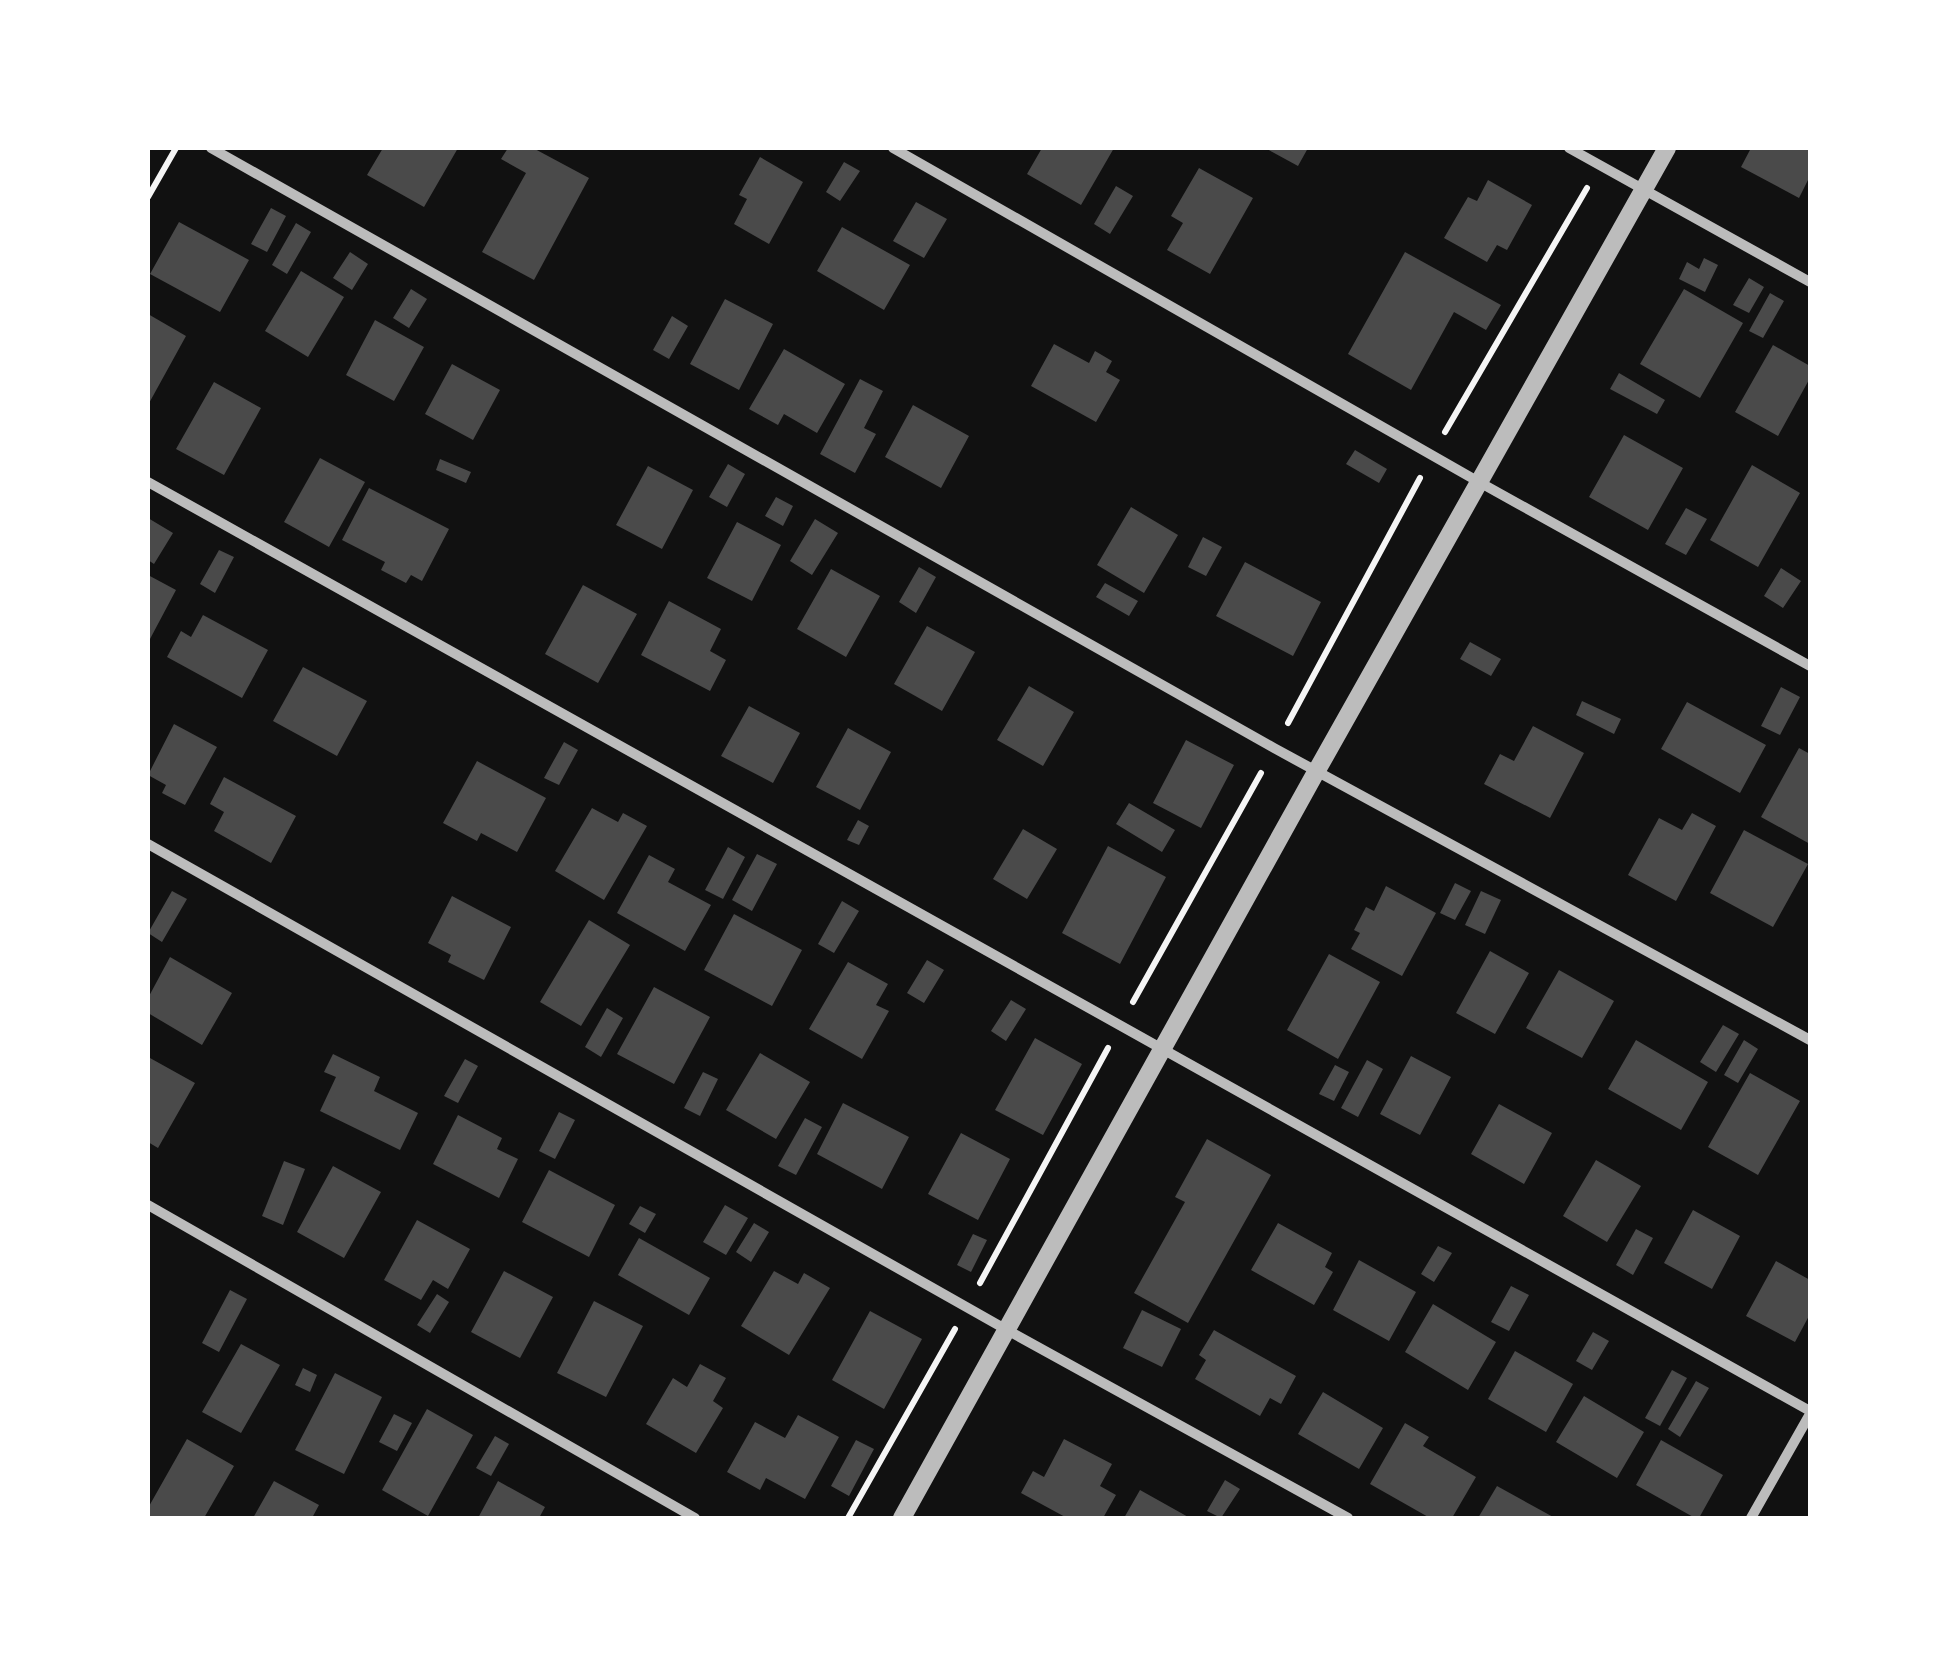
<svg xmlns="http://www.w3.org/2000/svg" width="1958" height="1666" font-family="'Varela Round',sans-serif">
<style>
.building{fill:#4a4a4a}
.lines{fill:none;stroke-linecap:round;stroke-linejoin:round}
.path{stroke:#f5f5f5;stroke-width:6}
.minor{stroke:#bcbcbc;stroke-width:10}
.tertiary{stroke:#bcbcbc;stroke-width:18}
</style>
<rect width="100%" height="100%" fill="#111"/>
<!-- building -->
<path class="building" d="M383,148H458L424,207L367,175Z
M508,148H533L589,178L534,280L482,252L526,173L501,159Z
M1042,148H1114L1081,205L1027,174Z
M1265,148H1308L1298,166Z
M1751,148H1810V176L1799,198L1741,167Z
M760,157L803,182L769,244L734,224L747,199L739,195Z
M844,162L860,171L840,201L826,192Z
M1199,168L1253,198L1210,274L1167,250L1183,223L1171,216Z
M1488,180L1532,205L1507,250L1497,245L1487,262L1444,238L1468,197L1477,201Z
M1116,186L1133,196L1110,234L1094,224Z
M916,202L947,219L924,258L893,241Z
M271,208L286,216L267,252L251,244Z
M179,222L249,260L220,312L150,274Z
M296,223L311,232L287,274L272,265Z
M842,227L910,265L884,310L817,271Z
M350,252L368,264L352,290L333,278Z
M1405,252L1501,305L1486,330L1454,312L1411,390L1348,354Z
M1704,258L1718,265L1705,292L1679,279L1687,262L1699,269Z
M301,271L344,297L308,357L265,331Z
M1749,278L1764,287L1749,313L1733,305Z
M411,289L427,299L409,328L393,318Z
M1684,289L1743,323L1700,398L1640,364Z
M1770,293L1784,301L1763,338L1749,331Z
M725,299L773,324L739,390L690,364Z
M148,314L186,336L148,405Z
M672,316L688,326L669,359L653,350Z
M375,320L424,347L394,401L346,375Z
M1054,344L1089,363L1095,351L1112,361L1106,372L1120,380L1096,422L1031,386Z
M1773,345L1810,366V378L1778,436L1735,412Z
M784,349L845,384L817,433L784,414L778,425L749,409Z
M452,364L500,390L473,440L425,414Z
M1619,373L1665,400L1657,414L1610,389Z
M860,379L883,391L864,428L876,434L855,473L820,454Z
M214,382L261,408L224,475L176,449Z
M913,405L969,436L941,488L885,457Z
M1624,435L1683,468L1648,530L1589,497Z
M1355,450L1387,469L1379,483L1346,464Z
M320,458L365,482L329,547L284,522Z
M440,459L471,472L466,483L436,470Z
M728,464L745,474L727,507L709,497Z
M1752,465L1800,493L1758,567L1710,540Z
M648,466L693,490L662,549L616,525Z
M369,488L449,529L422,581L411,575L406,583L381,570L385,562L342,540Z
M776,497L793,506L783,526L765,516Z
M1131,507L1178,535L1144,593L1097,565Z
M1686,508L1707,519L1686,555L1665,544Z
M148,518L173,533L154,564L148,560Z
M815,519L838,533L812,575L790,561Z
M737,522L781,545L752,601L707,578Z
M1203,537L1222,547L1206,576L1188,567Z
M219,550L234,557L215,593L200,584Z
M1245,562L1321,602L1293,656L1216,616Z
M919,567L936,577L916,613L899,602Z
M1781,568L1801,581L1783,608L1764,596Z
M831,569L880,596L846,657L797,629Z
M148,575L176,590L150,639L148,638Z
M1105,583L1138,601L1129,616L1096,597Z
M583,585L637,614L598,683L545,654Z
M669,601L721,629L710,651L726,660L710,691L641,655Z
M203,615L268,650L242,698L167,657L181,631L191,637Z
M927,626L975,652L942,711L894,684Z
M1470,642L1501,659L1491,676L1460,659Z
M303,667L367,701L337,756L273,721Z
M1029,686L1074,712L1043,766L997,740Z
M1781,687L1800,697L1780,735L1761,726Z
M1582,701L1621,719L1614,734L1576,715Z
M1687,702L1766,745L1740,793L1661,749Z
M749,706L800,733L773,783L721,756Z
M174,724L217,747L185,805L162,793L166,785L148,775Z
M1533,726L1584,753L1550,818L1484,784L1500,754L1514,761Z
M848,728L891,752L860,810L816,787Z
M1186,740L1234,765L1201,828L1153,803Z
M564,742L578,750L559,785L544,778Z
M1799,748L1810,754V844L1761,817Z
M477,761L546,798L517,852L481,833L477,841L443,823Z
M224,777L296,816L271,863L214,831L224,812L210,804Z
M1129,803L1175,830L1162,852L1116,824Z
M592,808L618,822L623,813L647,826L604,900L555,871Z
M1692,813L1716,826L1676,901L1628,875L1659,818L1682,830Z
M858,820L869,826L859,845L847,840Z
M1023,829L1057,849L1027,899L993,879Z
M1744,830L1808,864L1773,927L1710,893Z
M1108,846L1166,877L1120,964L1062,933Z
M728,847L745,857L723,899L705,890Z
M757,854L777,864L752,911L732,900Z
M649,855L675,869L668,882L711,905L685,951L617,913Z
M1455,883L1471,891L1455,920L1440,913Z
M1386,886L1436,913L1402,976L1351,949L1360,933L1354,930L1366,907L1374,911Z
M172,891L187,899L162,942L148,933Z
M1481,891L1501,900L1485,934L1465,925Z
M452,896L511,927L484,980L448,962L451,955L428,943Z
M842,901L859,911L834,953L818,944Z
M734,914L802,950L772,1006L704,970Z
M589,920L630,945L581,1026L540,1002Z
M1490,951L1529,973L1495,1034L1456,1013Z
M1329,954L1380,982L1338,1059L1287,1030Z
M170,957L232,993L202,1045L148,1013V998Z
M927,960L944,970L924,1003L907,993Z
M848,962L888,984L876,1005L889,1011L862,1059L809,1029Z
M1559,970L1614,1001L1582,1058L1526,1028Z
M654,987L710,1017L674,1084L617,1054Z
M1011,1000L1026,1009L1006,1041L991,1031Z
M607,1008L623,1018L601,1057L585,1047Z
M1723,1025L1739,1034L1716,1072L1700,1062Z
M1035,1038L1082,1064L1043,1135L995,1110Z
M1636,1040L1708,1082L1681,1130L1608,1089Z
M1744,1040L1758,1049L1738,1083L1724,1075Z
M760,1053L810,1082L776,1139L726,1110Z
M333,1054L380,1077L374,1091L418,1113L400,1150L320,1111L336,1077L324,1072Z
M1411,1056L1451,1077L1420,1135L1380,1114Z
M150,1058L195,1083L158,1148L148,1142V1061Z
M465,1059L478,1066L458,1103L444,1096Z
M1367,1060L1383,1069L1358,1117L1341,1108Z
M1335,1065L1349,1072L1334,1101L1319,1094Z
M703,1072L718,1079L700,1116L684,1108Z
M1750,1073L1800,1101L1758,1175L1708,1147Z
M843,1103L909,1137L882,1189L817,1154Z
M1499,1104L1552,1133L1524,1184L1471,1154Z
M559,1112L575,1120L555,1159L539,1151Z
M458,1115L502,1138L497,1149L518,1159L499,1198L433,1164Z
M805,1118L822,1127L796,1175L778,1166Z
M961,1133L1010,1159L978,1220L928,1194Z
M1207,1139L1271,1175L1188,1323L1134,1293L1185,1202L1175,1197Z
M1596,1160L1641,1186L1607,1242L1563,1216Z
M284,1161L305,1169L283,1225L262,1216Z
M333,1166L381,1192L344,1258L297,1232Z
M549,1170L615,1205L589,1257L522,1222Z
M725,1205L748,1218L726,1255L703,1242Z
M640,1206L656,1214L645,1233L629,1224Z
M1693,1210L1740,1236L1712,1289L1664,1263Z
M417,1220L470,1249L448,1289L433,1280L421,1300L384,1280Z
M754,1223L769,1232L751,1262L736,1252Z
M1278,1223L1332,1253L1325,1267L1333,1272L1314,1305L1251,1270Z
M1636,1229L1653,1238L1633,1275L1616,1265Z
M973,1234L987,1240L971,1272L957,1265Z
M639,1238L710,1278L689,1315L618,1275Z
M1438,1246L1452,1253L1434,1282L1421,1274Z
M1359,1260L1416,1292L1389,1341L1333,1310Z
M1776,1261L1810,1280V1314L1795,1342L1746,1316Z
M504,1271L553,1297L520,1358L471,1332Z
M774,1271L798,1284L804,1273L830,1288L789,1355L741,1326Z
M1511,1286L1529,1295L1509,1331L1491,1322Z
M230,1290L247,1299L219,1352L202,1343Z
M437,1294L449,1302L430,1333L417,1325Z
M594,1301L643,1326L606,1397L557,1373Z
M1433,1304L1496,1342L1468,1390L1405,1352Z
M1142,1310L1181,1329L1162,1367L1123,1348Z
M870,1311L922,1339L884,1409L832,1380Z
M1214,1330L1296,1376L1281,1404L1270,1398L1260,1416L1195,1379L1206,1360L1199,1355Z
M1593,1332L1609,1341L1592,1370L1576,1361Z
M241,1344L280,1365L241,1433L202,1412Z
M1515,1351L1573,1384L1546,1432L1488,1399Z
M700,1364L726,1378L713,1401L723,1408L696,1453L646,1424L673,1378L687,1387Z
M303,1368L317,1375L310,1392L295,1385Z
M1672,1370L1687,1378L1660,1426L1645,1418Z
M335,1373L382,1397L344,1474L295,1450Z
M1696,1381L1709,1388L1680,1437L1668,1429Z
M1323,1392L1383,1428L1359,1469L1298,1434Z
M1584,1396L1644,1432L1617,1478L1556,1442Z
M427,1409L473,1435L428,1516L382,1490Z
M394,1414L412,1423L397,1451L379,1442Z
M798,1415L839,1437L805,1499L766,1478L760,1490L727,1472L755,1422L785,1438Z
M1405,1423L1429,1437L1423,1446L1476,1477L1452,1518H1430L1370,1484Z
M495,1436L509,1444L491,1476L476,1468Z
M187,1439L234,1466L204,1518H148V1508Z
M1064,1439L1112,1464L1100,1486L1116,1495L1103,1518H1067L1021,1493L1033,1471L1044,1477Z
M856,1440L874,1449L849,1496L831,1486Z
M1661,1440L1723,1475L1699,1518H1695L1636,1485Z
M1225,1480L1240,1489L1221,1518L1207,1511Z
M274,1481L319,1505L312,1518H253Z
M498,1481L545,1507L539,1518H478Z
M1497,1486L1555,1518H1478Z
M1140,1490L1190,1518H1124Z"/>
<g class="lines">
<!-- path -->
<path class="path" d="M148,197L176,148
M1445,432L1587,188
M1288,723L1420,478
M1133,1002L1261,773
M980,1283L1108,1048
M848,1518L955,1329"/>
<!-- minor -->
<path class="minor" d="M211,148L1274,748L1810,1040
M893,148L1479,482L1810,666
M1569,148L1810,282
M148,482L1810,1411
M148,844L1007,1330L1348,1518
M148,1205L695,1518
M1751,1518L1810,1414"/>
<!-- tertiary -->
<path class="tertiary" d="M902,1518L1316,772L1667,148"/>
</g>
<!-- border -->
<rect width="1958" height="1666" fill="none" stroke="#ffffff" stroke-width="300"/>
</svg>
